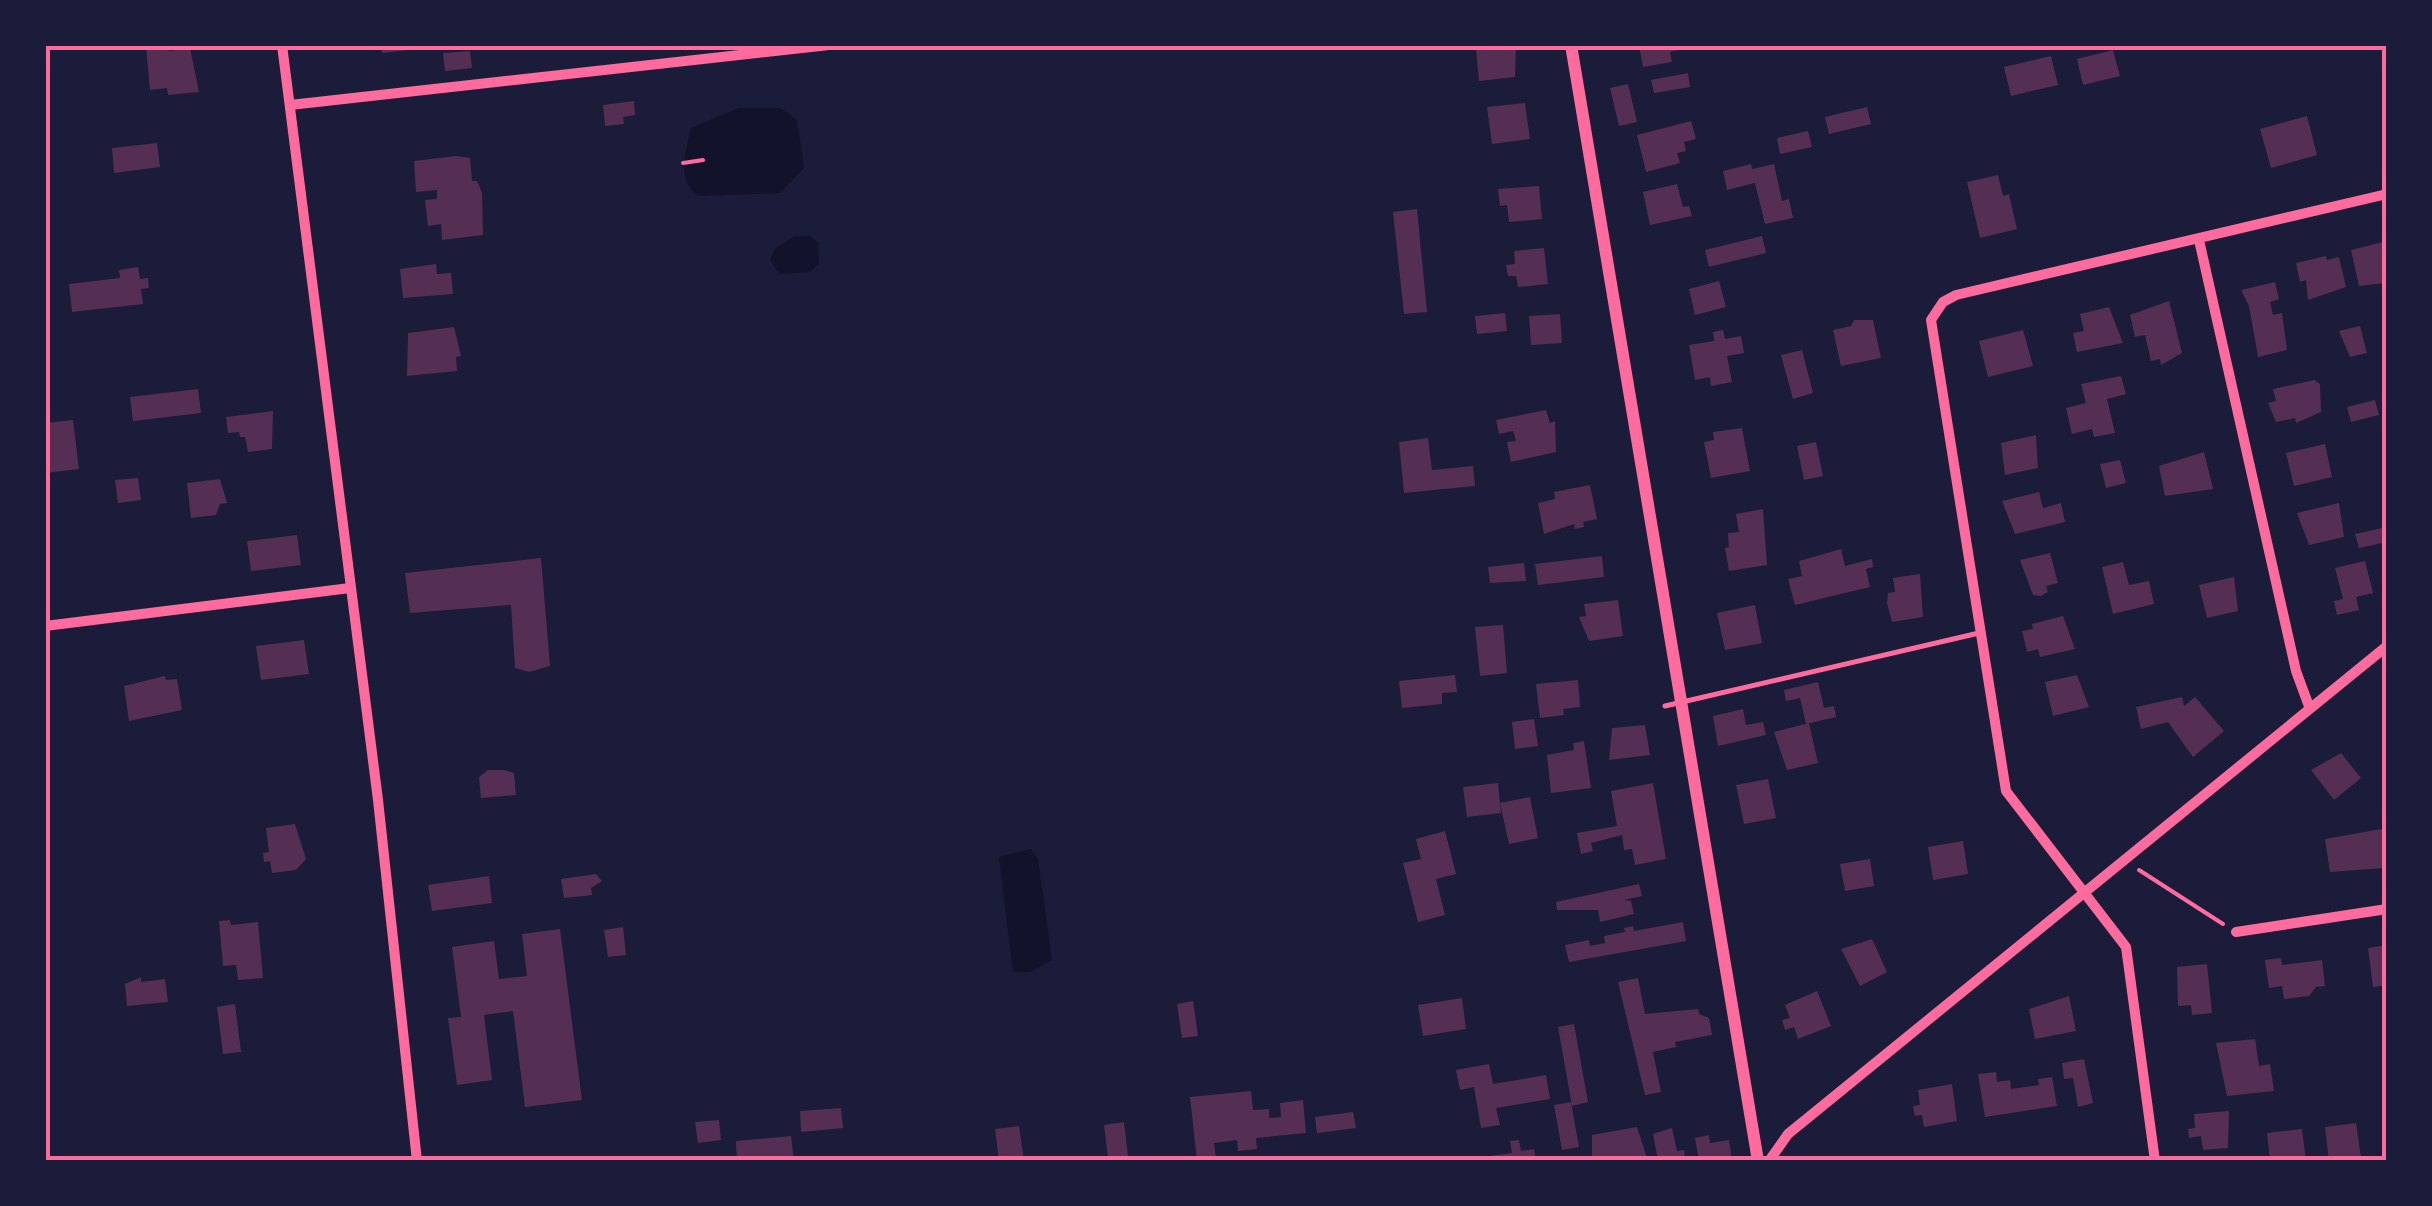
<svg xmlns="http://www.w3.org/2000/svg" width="2432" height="1206" font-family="'IBM Plex Sans',sans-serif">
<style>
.water{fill:#12122b}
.building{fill:#542f53}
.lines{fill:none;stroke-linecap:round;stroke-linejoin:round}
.path{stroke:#ff6b9d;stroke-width:4}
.service{stroke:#ff6b9d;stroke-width:5}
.minor{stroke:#ff6b9d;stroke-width:10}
.tertiary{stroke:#ff6b9d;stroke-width:12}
.neatline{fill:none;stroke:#ff6b9d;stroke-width:4}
</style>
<rect width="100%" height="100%" fill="#1b1b3a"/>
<!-- water -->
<path class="water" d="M739,108H781L797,120L804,168L780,193L699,196C675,181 686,152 691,128Z
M795,236H810L818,243L819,263L810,272L779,274L770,259L776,248Z
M1031,849L1038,859L1052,960L1030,972H1013L999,857Z"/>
<!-- building -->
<path class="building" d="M168,45L169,51L190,48L199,92L168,95L167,88L150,90L146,46Z
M381,45H418V49L382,53Z
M1516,45L1515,77L1479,81L1476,49Z
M1639,45H1678L1679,50L1670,52L1672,62L1643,67Z
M2113,50L2120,76L2083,85L2077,59Z
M470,51L472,68L445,71L443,53Z
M2051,56L2058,85L2011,96L2004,67Z
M1688,73L1690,87L1654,93L1651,80Z
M1628,84L1637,122L1619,126L1610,88Z
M634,101L635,115L623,117L624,124L605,126L603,105Z
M1525,103L1530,139L1492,144L1487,107Z
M1867,107L1871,124L1829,134L1825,117Z
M2307,116L2317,155L2271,168L2260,129Z
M1691,121L1696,139L1684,142L1686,151L1677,153L1680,163L1646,172L1637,135Z
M1808,131L1812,147L1780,154L1777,138Z
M157,143L160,167L114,173L112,148Z
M456,156L470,158L472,181H477L482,193L483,235L442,240L441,224L428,226L425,200L437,199V190L416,192L414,161Z
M1751,164L1752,169L1774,164L1782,201L1789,199L1793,218L1765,224L1755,183L1727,190L1723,171Z
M1998,175L2003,196L2009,194L2017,229L1980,238L1967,182Z
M1677,184L1683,207L1689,206L1692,216L1650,225L1643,192Z
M1539,186L1542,219L1509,222L1507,205L1500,206L1498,189Z
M1417,209L1427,312L1404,314L1393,212Z
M1762,236L1766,253L1709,267L1705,250Z
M2387,241L2386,283L2359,286L2351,250Z
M1544,248L1548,284L1518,287L1516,276H1508L1506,265L1515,264L1514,251Z
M2326,256L2327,260L2339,257L2346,287L2308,300L2306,280L2300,282L2296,263Z
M436,264L437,274L451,273L453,294L403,298L400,269Z
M138,267L140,279L148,278L149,288L141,289L143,304L72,312L69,284L120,278L119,270Z
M1719,281L1726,307L1695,315L1689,289Z
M2275,282L2279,299L2270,302L2273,315L2282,313L2287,350L2258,357L2249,306L2241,290Z
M2169,301L2182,353L2161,365L2160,359L2151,361L2145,335L2135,337L2130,315Z
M2109,307L2123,343L2077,352L2073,333L2084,331L2080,314Z
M1505,313L1507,331L1477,334L1475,316Z
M1560,314L1562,343L1531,345L1529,316Z
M1854,320H1873L1881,358L1841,366L1833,330L1851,326Z
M2360,326L2367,353L2350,357L2339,331Z
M454,327L461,356L456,357L457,371L407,376L408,333Z
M1723,330L1725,339L1741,336L1744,353L1727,356L1732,382L1711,386L1710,377L1695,380L1689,345L1714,341L1713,332Z
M2023,330L2033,366L1988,377L1979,341Z
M1802,350L1813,393L1793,399L1781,355Z
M2121,376L2126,394L2107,399L2115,433L2094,437L2092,429L2072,434L2066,408L2086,403L2081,384Z
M2314,380L2320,384L2321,412L2296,423L2295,418L2276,422L2268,403L2276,401L2273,389Z
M198,389L201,413L133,421L130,397Z
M2375,400L2379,415L2351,422L2347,407Z
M1546,410L1550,423L1555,421L1556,452L1511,462L1507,442L1516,441L1513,431L1499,434L1496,420Z
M273,411L272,449L248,452L245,437H240L239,432L228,433L226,417Z
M73,420L79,469L45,473V423Z
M1742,428L1750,471L1711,478L1704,442L1714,440L1713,432Z
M2036,435L2038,468L2005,475L2001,443Z
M1428,438L1432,470L1473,466L1475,486L1404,493L1399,442Z
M1816,442L1823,476L1804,480L1797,446Z
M2325,444L2332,477L2294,486L2286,453Z
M2204,452L2213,489L2165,496L2159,466Z
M2120,460L2126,483L2106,488L2100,464Z
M138,478L141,500L118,503L115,480Z
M220,479L227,503L220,504L216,515L191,518L187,483Z
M1590,485L1597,519L1583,522L1584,527L1575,529L1574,524L1544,534L1538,503L1555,499L1554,492Z
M2039,492L2043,508L2061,503L2065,522L2015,534L2002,501Z
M2339,503L2344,537L2309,545L2297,513Z
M1763,509L1767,565L1729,571L1725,548L1729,547L1728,533L1739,532L1736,514Z
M2387,527V542L2359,548L2355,534Z
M297,535L301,565L251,571L247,541Z
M1841,549L1845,566L1872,559L1873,567L1866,569L1870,587L1795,605L1788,579L1802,576L1799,561Z
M2050,553L2058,583L2046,586L2048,592L2041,596L2033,595L2020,560Z
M1602,556L1604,577L1538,585L1535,564Z
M541,558L550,666L529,672L515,668L511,605L410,613L405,573Z
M2365,561L2373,593L2356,597L2359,610L2337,615L2334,601L2343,599L2335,568Z
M2123,562L2129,585L2149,581L2154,604L2113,614L2102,567Z
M1524,563L1526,581L1490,583L1488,567Z
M1920,574L1923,617L1892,622L1887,603L1888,593L1895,592L1893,578Z
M2234,577L2238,611L2207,618L2199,585Z
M1618,600L1623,636L1589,641L1579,617L1586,616L1584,604Z
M1755,605L1762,643L1725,650L1717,613Z
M2063,616L2075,649L2040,657L2038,649L2027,652L2022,631L2033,629L2032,624Z
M1503,625L1507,673L1480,676L1475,627Z
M304,640L309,674L261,680L256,646Z
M1455,675L1457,692L1442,693V704L1402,708L1399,681Z
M2077,675L2089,707L2053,716L2045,682Z
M165,676L166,680L177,679L182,710L129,721L124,686Z
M1578,680L1580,707L1563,709L1564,715L1540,718L1536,684Z
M1818,682L1824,708L1834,706L1836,717L1806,724L1800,698L1786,701L1784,690Z
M2182,697L2184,706L2195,697L2224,731L2193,757L2168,722L2141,729L2136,707Z
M1743,709L1746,725L1763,722L1766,735L1718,746L1713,716Z
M1534,719L1538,746L1515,749L1512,722Z
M1809,723L1818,763L1787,770L1774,732Z
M1645,725L1650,755L1609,760L1612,728Z
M1584,741L1591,788L1551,793L1547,755L1574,750L1573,743Z
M2341,753L2361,778L2334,800L2311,770Z
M504,770L514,773L516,795L481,798L479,777L488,770Z
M1768,779L1776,818L1744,824L1736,785Z
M1498,783L1501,813L1467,817L1463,787Z
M1653,783L1666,859L1635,865L1632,849L1624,850L1622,835L1591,843L1593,851L1581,854L1577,833L1617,826L1611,791Z
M1530,797L1538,838L1509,844L1500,803Z
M295,824L306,859L296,870L272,873L270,861L264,862L263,853L269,852L266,828Z
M2387,828L2384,868L2330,872L2325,839Z
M1445,831L1456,874L1436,879L1445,915L1418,922L1403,863L1421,859L1416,839Z
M1963,841L1968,874L1933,880L1928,847Z
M1870,859L1874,886L1845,891L1840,864Z
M596,874L602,881L591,888L592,895L564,898L561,879Z
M489,876L492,903L432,911L428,885Z
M1639,884L1642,896L1624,900L1631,901L1634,914L1600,922L1598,910H1557L1556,902Z
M230,920L231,925L258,922L263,978L238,980L236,965L223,966L219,921Z
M1683,922L1686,941L1569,962L1565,945L1589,940L1590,946L1605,943L1604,936L1625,932L1624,928L1633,926L1634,931Z
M623,927L626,955L608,957L604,930Z
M560,929L582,1100L525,1107L513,1011L484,1015L492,1080L457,1085L448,1018L461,1017L452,947L494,941L499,979L527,976L522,934Z
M1872,939L1887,972L1860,986L1841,949Z
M2387,945V985L2373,987L2368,948Z
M2281,958L2282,965L2322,960L2325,986L2316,987L2309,996L2284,999L2282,986L2269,988L2265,960Z
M2207,964L2212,1013L2192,1015L2191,1005L2178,1006L2177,967Z
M141,977V982L165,979L168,1002L127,1006L125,984Z
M1638,978L1645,1014L1698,1009L1699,1014L1709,1018L1712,1035L1675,1042L1676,1047L1653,1052L1661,1092L1645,1095L1618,982Z
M1817,991L1831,1026L1798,1039L1794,1027L1785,1030L1782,1020L1790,1018L1785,1005Z
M2069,996L2076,1031L2035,1039L2029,1009Z
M1462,998L1466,1029L1423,1036L1418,1005Z
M1193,1001L1198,1036L1182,1038L1177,1004Z
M235,1004L241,1052L223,1054L217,1007Z
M1574,1024L1588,1102L1572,1106L1558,1027Z
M2255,1039L2259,1066L2270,1064L2274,1091L2227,1096L2216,1043Z
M2084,1059L2093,1103L2078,1107L2073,1078L2064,1079L2062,1063Z
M1489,1064L1493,1084L1546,1075L1550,1099L1496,1108L1500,1125L1481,1128L1474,1087L1460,1090L1456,1070Z
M1996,1072L1997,1082L2010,1080L2011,1089L2039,1085L2038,1079L2052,1077L2057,1106L1985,1117L1978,1074Z
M1952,1084L1957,1121L1924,1127L1922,1115L1915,1116L1913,1106L1920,1105L1918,1090Z
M1251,1091L1253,1110L1269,1109V1118L1281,1117L1280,1103L1303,1100L1306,1133L1256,1138L1257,1149L1238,1151L1237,1140L1214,1143L1216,1159L1197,1161L1190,1097Z
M1571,1102L1579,1147L1562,1150L1554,1105Z
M841,1108L843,1128L801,1132L800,1111Z
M2229,1111L2228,1148L2203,1150L2201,1136L2189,1138L2188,1129L2195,1128L2194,1114Z
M1353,1112L1356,1128L1317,1133L1315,1117Z
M719,1120L721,1140L698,1143L695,1122Z
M1124,1122L1128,1156L1108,1158L1104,1125Z
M2356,1123L2361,1158L2329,1161L2325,1127Z
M1019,1126L1024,1161H999L995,1129Z
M1637,1127L1648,1161H1592V1135Z
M1672,1128L1677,1151L1684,1150L1685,1161H1658L1653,1134Z
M2302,1129L2306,1161H2270L2267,1133Z
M1709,1135L1710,1143L1729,1140L1732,1161H1699L1695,1138Z
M791,1136L794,1161H737L736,1141Z
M1519,1140L1521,1151L1534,1149L1536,1161H1483V1157L1512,1153L1510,1141Z"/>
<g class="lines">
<!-- path -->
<path class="path" d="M683,163L703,160
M2139,870L2223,924"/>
<!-- service -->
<path class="service" d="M1665,706L1979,633"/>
<!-- minor -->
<path class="minor" d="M282,45L378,800L417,1161
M290,105L829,45
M2199,240L2296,671L2310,709
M45,626L350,588
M2236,932L2387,909
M1769,1161L1788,1134L2387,646
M2155,1161L2126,947L2006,791L1931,320L1943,302L1956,295L2387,194"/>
<!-- tertiary -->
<path class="tertiary" d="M1571,45L1758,1161"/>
</g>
<!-- border -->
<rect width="2432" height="1206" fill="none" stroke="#1b1b3a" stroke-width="95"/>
<rect x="48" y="48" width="2336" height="1110" class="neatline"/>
</svg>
